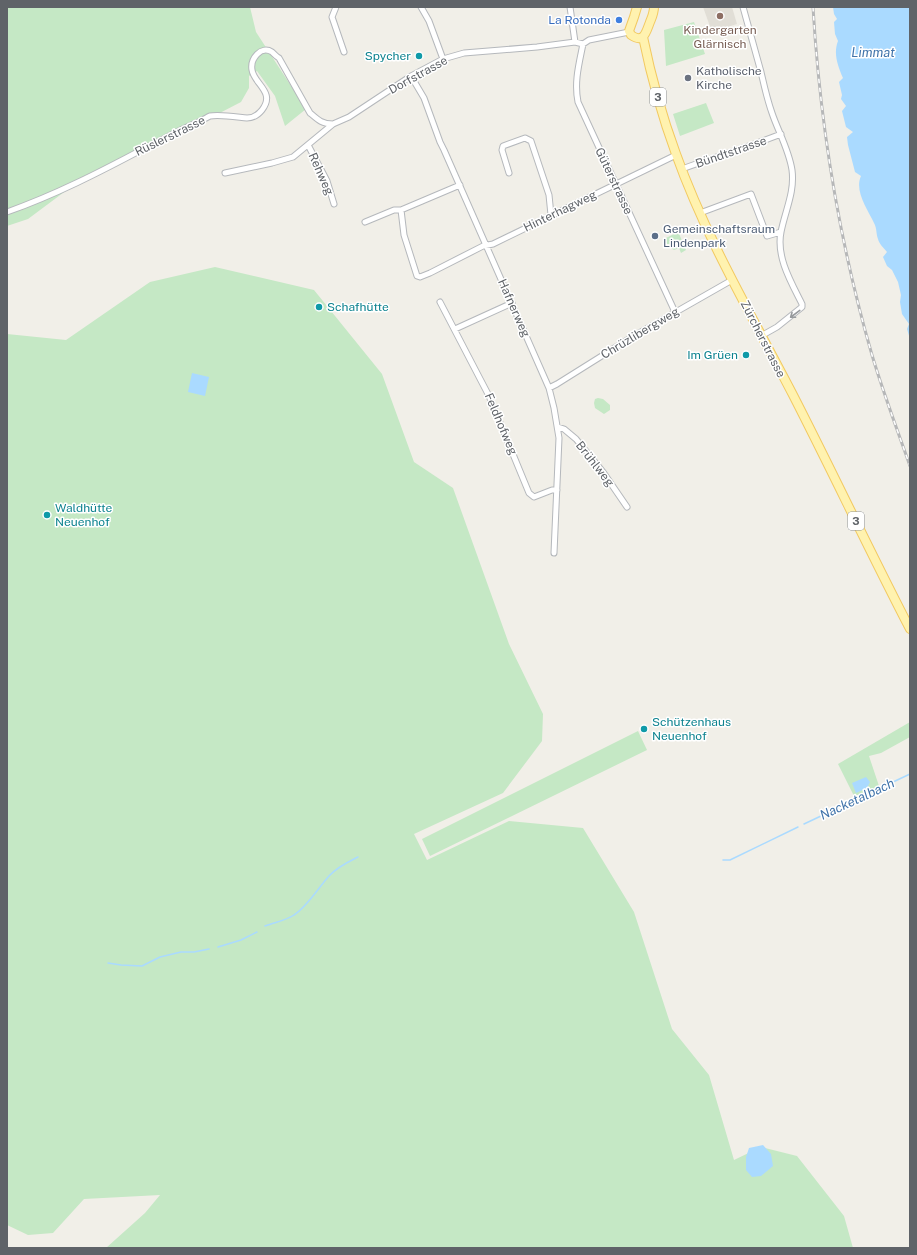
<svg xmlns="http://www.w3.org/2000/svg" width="917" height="1255" font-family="'Public Sans',sans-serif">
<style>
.education{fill:#e1ded6}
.green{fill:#c5e8c5}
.water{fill:#aadaff}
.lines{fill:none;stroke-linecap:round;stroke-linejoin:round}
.stream{stroke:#aadaff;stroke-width:1.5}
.minor-casing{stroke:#b5b8bc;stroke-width:7}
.primary-casing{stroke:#f2c960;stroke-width:10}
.minor{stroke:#fff;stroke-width:5}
.primary{stroke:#fff2af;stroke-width:8}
.rail-casing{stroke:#b6b7b8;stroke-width:3}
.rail{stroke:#fff;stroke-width:1.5;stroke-dasharray:4.5;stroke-linecap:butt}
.oneway{stroke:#979a9d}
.education-dot{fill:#8d6e63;stroke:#fff;stroke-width:1.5}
.shop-dot{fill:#3f7fe0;stroke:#fff;stroke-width:1.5}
.culture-dot{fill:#0f9aa8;stroke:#fff;stroke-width:1.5}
.worship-dot{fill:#6b7280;stroke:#fff;stroke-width:1.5}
.service-dot{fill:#5c6f8a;stroke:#fff;stroke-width:1.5}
.labels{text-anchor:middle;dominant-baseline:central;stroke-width:3;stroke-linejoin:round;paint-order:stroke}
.shield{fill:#fff;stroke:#8f9295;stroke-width:1}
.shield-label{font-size:11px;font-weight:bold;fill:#5f6368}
.shop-label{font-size:12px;fill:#366cbe;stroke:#fff;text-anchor:end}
.education-label{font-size:12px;fill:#785e54;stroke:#fff}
.culture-label{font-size:12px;fill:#0d838f;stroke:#fff;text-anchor:start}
.worship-label{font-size:12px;fill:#5b616d;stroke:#fff;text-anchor:start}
.street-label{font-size:12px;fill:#5f6368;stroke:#fff}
.service-label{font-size:12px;fill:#4e5e75;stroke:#fff;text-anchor:start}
.water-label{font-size:13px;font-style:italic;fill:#4174aa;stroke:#fff}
</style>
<rect width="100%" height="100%" fill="#f1efe8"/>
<!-- education -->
<path class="education" d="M703,7H732L737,24L712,32Z"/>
<!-- green -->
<path class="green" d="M7,7H250L256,32L306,109L285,126L275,96L257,71L249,76V88L241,102L187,130L92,175H87L28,219L7,226Z
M694,22L705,54L666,66L664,30Z
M706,103L714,123L680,136L673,114Z
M677,229L686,250L681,253L679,248L674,250L671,248L669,244H667L664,239L674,234L673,231Z
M215,267L314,290L382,374L414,462L453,488L509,644L543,714L542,741L503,793L414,834L427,860L509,821L583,828L634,912L672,1029L709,1075L734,1160L761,1147L797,1156L844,1216L853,1248H106L145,1213L160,1195L84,1199L53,1233L28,1235L7,1225V334L66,340L150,282Z
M598,398L603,399L610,405V410L604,414L595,408L594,403L595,399Z
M910,722V737L881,753L869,756L881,792L858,804L838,764Z
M638,731L647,750L430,856L422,839Z"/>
<!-- water -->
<path class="water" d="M833,7H910V339L907,329L909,324L902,314L900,302L901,295L898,282L892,270L887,266L883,257L887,252C884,248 879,244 878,239C876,234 877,228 874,223C868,210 854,191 861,176L855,172L848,145L847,137L853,132L846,127L842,111L846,106L841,99L842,95L839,82L843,78C838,66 833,54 838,41L835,34L834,22L837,19L834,14Z
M192,373L209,377L205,396L188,392Z
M866,777L870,782L867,788L856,793L852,783Z
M763,1145L771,1154L773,1166L761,1176L752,1177L746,1170V1157L749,1148Z"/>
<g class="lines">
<!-- stream -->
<path class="stream" d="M804,824L910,774
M723,860H730L798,827
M265,926C275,922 285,921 294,915C307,907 319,887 329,876C337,867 348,862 358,857
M218,947L241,940L257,932
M108,963L121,965L142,966L160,957L181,952H194L209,949"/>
<defs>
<path id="minor" d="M336,7L332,17L344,52
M421,7L429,21L443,59
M570,7L575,42
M743,7C749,29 755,50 761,72C764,85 767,99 772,113C778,131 789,150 792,170C795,192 785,211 781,232C776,257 791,282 802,304V307L777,327L761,336
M583,44C579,64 574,82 578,102L675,312
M411,76L424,98L440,142L444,150L549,388L554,408L559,438L554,553
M308,145L327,181L334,204
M682,169C715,157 748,147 781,134
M225,173L272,163L293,157L333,124L349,117L411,76L443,59L464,53L537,47L575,42L583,44L589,40L629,32
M509,173L502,150L503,146L525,138L531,141L549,195L551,215
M460,185L401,210L404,235L417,276L420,277L430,273L483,246L493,244L676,155
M7,212C55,195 100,172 145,148C162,140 179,130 196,123C201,121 206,118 210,116C219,114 237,117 247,118C252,118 258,115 262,110C276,92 254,84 252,70C250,59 261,45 272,52C274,54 277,57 279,58L310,113C318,120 322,124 333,124
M700,213L751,194L767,236L781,232
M365,222L394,210H401
M440,302L489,396L529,493L534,497L552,490H557
M455,329L512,303
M549,388L557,384L632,337L732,280
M558,427L564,429L576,439L603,472L627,507"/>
<path id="primary" d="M637,7L634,17L629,31L631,35C644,44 646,32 650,22C652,17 654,13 654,7
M643,37C651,76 662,116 676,154C706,238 752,316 793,395C833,473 870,552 910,629"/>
</defs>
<!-- minor casing -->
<use href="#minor" class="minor-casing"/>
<!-- primary casing -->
<use href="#primary" class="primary-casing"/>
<!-- minor -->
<use href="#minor" class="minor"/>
<!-- primary -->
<use href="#primary" class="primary"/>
<defs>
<path id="rail" d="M813,7C820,125 839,241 872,355C883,392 897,429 910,466"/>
</defs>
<!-- rail casing -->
<use href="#rail" class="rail-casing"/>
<!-- rail -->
<use href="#rail" class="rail"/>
</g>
<!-- one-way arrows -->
<defs><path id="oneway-shaft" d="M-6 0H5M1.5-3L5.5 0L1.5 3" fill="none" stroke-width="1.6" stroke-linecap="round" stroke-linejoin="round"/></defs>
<use class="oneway" href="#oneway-shaft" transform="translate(795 314) rotate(143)"/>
<!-- markers -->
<circle class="education-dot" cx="720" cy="16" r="4"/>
<circle class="shop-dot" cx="619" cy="20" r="4"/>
<g class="culture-dot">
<circle cx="419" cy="56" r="4"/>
<circle cx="319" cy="307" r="4"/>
<circle cx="746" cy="355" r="4"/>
<circle cx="47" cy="515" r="4"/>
<circle cx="644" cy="729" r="4"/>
</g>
<circle class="worship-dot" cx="688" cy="78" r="4"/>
<circle class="service-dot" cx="655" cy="236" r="4"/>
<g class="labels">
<!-- shield labels -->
<g class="shield">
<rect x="650" y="88" width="16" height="18" rx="3"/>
<rect x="848" y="512" width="16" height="18" rx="3"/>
</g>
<g class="shield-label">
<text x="658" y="97">3</text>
<text x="856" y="521">3</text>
</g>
<!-- shop labels -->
<g class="shop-label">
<text x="611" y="20">La Rotonda</text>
</g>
<!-- education labels -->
<g class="education-label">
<text x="720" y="30">Kindergarten<tspan x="720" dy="14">Glärnisch</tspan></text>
</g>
<!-- culture labels -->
<g class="culture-label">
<text x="411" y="56" text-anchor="end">Spycher</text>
<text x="327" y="307">Schafhütte</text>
<text x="738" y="355" text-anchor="end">Im Grüen</text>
<text x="55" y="508">Waldhütte<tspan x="55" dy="14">Neuenhof</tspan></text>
<text x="652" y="722">Schützenhaus<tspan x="652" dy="14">Neuenhof</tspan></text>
</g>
<!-- worship labels -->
<g class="worship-label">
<text x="696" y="71">Katholische<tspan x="696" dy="14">Kirche</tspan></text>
</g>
<!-- street labels -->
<g class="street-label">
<text transform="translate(418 75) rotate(-29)">Dorfstrasse</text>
<text transform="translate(170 136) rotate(-26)">Rüslerstrasse</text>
<text transform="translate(731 152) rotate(-19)">Bündtstrasse</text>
<text transform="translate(321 174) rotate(66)">Rehweg</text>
<text transform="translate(614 181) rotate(65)">Güterstrasse</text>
<text transform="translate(560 211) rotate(-26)">Hinterhagweg</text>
<text transform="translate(514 308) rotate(66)">Hafnerweg</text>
<text transform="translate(640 333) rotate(-31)">Chrüzlibergweg</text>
<text transform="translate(763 339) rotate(63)">Zürcherstrasse</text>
<text transform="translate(501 424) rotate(67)">Feldhofweg</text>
<text transform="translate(595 464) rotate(52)">Brühlweg</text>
</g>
<!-- service labels -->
<g class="service-label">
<text x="663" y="229">Gemeinschaftsraum<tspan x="663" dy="14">Lindenpark</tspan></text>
</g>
<!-- water labels -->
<g class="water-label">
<text x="873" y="52">Limmat</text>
<text transform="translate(857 799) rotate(-25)">Nacketalbach</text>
</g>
</g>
<!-- border -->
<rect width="917" height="1255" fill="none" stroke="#5f6368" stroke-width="16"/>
</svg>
